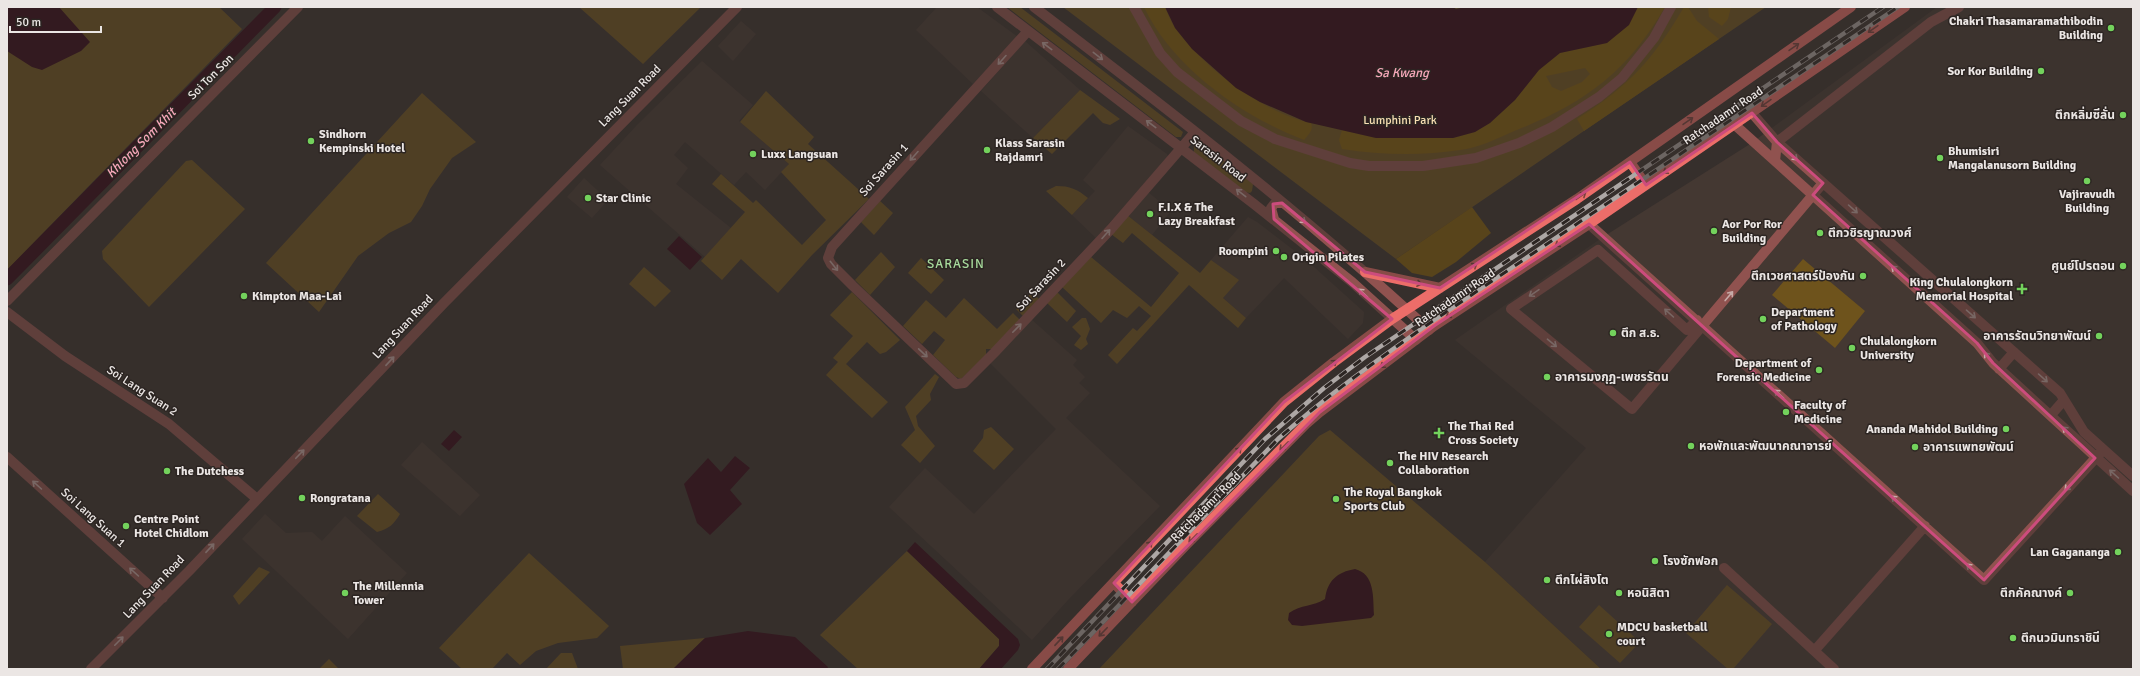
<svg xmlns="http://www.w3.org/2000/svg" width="2140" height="676" font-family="Signika,'Noto Sans Thai',sans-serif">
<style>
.built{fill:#443832}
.green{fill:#6e531c}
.forest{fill:#815d08;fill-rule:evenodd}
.water{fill:#2f0212}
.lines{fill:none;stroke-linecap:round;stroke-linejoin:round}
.canal{stroke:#2f0212;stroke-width:13}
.minor{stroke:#90524f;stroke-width:10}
.major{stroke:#ec6d69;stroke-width:10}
.rail-casing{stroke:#ada7a5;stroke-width:4.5}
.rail{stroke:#2c2522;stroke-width:3;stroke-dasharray:9;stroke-linecap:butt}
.oneway{stroke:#79423e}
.oneway2{stroke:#c7aba8}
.marked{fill:none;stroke:#cc4c7d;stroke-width:3;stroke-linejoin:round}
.poi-dot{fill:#73d25c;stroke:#2c2522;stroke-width:1.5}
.labels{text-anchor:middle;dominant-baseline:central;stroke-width:3;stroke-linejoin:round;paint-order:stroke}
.poi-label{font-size:12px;font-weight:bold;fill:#ebe6e4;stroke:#2c2522;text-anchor:start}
.street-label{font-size:12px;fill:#ebe6e4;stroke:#2c2522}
.park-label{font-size:12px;fill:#f7dfb3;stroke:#2c2522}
.water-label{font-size:13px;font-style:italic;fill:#f5a7b9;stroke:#2c2522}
.neighbourhood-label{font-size:13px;letter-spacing:1px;fill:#a7da9c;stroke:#2c2522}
</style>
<rect width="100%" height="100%" fill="#362f2c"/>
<!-- built -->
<path class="built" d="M937,7H977L1018,37L973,84L916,30Z
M1937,7H2133V669H1601L1485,562L1586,448L1455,340L1603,237L1750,144Z
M741,21L756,34L733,61L718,46Z
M1025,41L1080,90L1033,138L981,91Z
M702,61L753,105L739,121L789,164L765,190L746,172L734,185L685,142L674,155L688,168L676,184L731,228L705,257L600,165L637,125Z
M1128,126L1167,154L1168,157L1096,238L1072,215L1095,191L1083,180Z
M584,178L608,200L592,218L567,197Z
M1148,192L1171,211L1152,235L1127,215Z
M1248,217L1257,222L1304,258L1364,312L1363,323L1348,339L1284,278L1246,318L1223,298L1238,280L1211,260Z
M1031,319L1077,360L1073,365L1085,377L1079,383L1090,393L1066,418L1160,506L1068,600L1032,640L889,507L925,468L974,514L1056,429L990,363Z
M422,442L480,495L460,516L401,465Z
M265,514L286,533L312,532L322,541L345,516L407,573L348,639L242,539Z"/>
<!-- green -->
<path class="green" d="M7,7H219L242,29L7,270Z
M579,7H701L643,64Z
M1007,7H1020L1183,132L1181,137H1176Z
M1063,7H1766L1396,259Z
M1080,90L1120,119L1110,125L1103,123L1093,113L1052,154L1033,138Z
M766,91L814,137L808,144L869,199L812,255L778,293L741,259L722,280L701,261L745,212L712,184L721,174L753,203L756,200L802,245L826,220L781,172L789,164L740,122Z
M422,93L476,142L452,158L430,189L422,206L411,222L389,233L358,256L319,312L266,263Z
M1201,142L1253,184L1252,191L1250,193L1245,192L1194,153V145Z
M192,160L245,209L149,307L103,259L102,251L186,161Z
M1056,186C1070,186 1077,189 1088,198L1072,215L1046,191Z
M880,201L893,213L874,235L861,222Z
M1127,215L1200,273L1211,260L1239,280L1223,298L1246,318L1238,328L1189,285L1117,364L1108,355L1133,328L1137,331L1151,316L1139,306L1127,318L1113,310L1101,323L1062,287L1091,257L1151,307L1179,273L1132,233L1123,243L1111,234Z
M881,252L895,267L870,295L855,280Z
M921,258L944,280L931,294L908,273Z
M1803,259L1865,311L1835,348L1772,295Z
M644,267L671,291L655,307L629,284Z
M852,292L900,340L886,352L880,354L867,342L846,364L888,402L872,418L826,375L838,362L833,358L853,336L830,315Z
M1032,292L1039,299L1023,316L1016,309Z
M1057,292L1076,311L1067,322L1047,303Z
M964,298L997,329L1013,313L1020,320L992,349H986V355L961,379L956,377L933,355L945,340L934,331L922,344L903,326L926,300L946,318Z
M1082,318H1086L1090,329L1086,339L1088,344L1081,350L1074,345L1081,336L1072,327Z
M935,374L939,377L930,394L931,400L916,416L918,426L935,446L920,463L901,445L915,430L905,407Z
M991,427L1014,449L994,470L973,451L983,438L984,430Z
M1330,430L1485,562L1601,669H1099L1319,436Z
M378,494L400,514C394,524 389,529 377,532L357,516Z
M907,551L999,639V646L979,669H858L820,635Z
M529,553L609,626L597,638L558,643L536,651L520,665L507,653L492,669H462L439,648Z
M259,567L270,572L239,605L233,596Z
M1727,585L1772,624L1733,669H1728L1686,633Z
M1599,605L1640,642L1620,663L1579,627Z
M705,638L673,669H623L620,646Z
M561,653H572L578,669H546Z
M329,659L339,669H319Z"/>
<!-- forest -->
<path class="forest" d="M1144,7H1165C1168,14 1171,23 1176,29C1205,69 1262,112 1311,123C1314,130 1308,135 1304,140C1243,117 1172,67 1144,7Z
M1638,7H1665C1626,74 1583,104 1512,132C1496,139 1478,148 1460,150C1421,156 1381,155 1342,149L1339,140L1342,130L1376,138H1453L1475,132L1490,123L1515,100L1539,70L1560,53L1607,43ZM1585,68L1590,74L1582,82L1561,91L1552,87L1546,76Z
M1684,7H1688L1697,21L1719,39L1584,131L1577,119C1630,85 1652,61 1684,7Z
M1708,7H1731L1728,19L1722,26L1709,17Z
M1472,207L1491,233L1456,262L1432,277L1412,273L1396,259Z"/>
<!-- water -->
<path class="water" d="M7,7H59L90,42L81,51L42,70L32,67L7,51Z
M1165,7H1453L1456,9L1465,7H1638L1629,25L1607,43L1560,53L1539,70L1515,100L1490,123L1475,132L1453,138H1376L1306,122L1260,102L1236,88L1192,49L1175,28Z
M679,236L702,257L690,270L667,249Z
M454,430L462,437L449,451L441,444Z
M735,456L750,468L730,490L742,504L710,535L697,523L684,484L708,458L721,472Z
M915,542L1018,639L1020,645L1018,650L1001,669H979L999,646V639L907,551Z
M1355,569C1375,574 1373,597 1374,615L1371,618L1302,626L1292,625L1288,620L1289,613C1301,604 1313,607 1325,599C1327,581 1337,572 1355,569Z
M748,631L795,637L828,667L827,669H673L705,638Z"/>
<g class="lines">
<!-- canal -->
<path class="canal" d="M7,279L275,7"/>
<!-- minor -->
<path class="minor" d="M997,7L1254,204L1352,282L1416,340
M1034,7C1169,110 1304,214 1429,330
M1134,7L1160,53L1177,72L1241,121L1275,139L1350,163L1369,166H1423L1476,158L1519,143L1552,127L1599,97L1622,78L1654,38L1671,7
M1028,31L832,247L828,258L831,264L853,286L956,384L964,383L994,353L1111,229L1195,132
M1752,113L1777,142L2060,393L2084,432L2133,476
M1735,125L1977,343L1993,363L2133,491
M1775,161L1777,142L1931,22L1959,7
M1274,219L1271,208L1275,203H1282
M1589,224L1984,580L2103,450
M7,301L298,7
M7,312L65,356L169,424L257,499
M1697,320L1687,330L1598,250L1511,309L1632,409L1823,183
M1999,369L2014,352
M2051,415L2064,400
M7,457L163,598
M1724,568L1834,669
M1815,650L1925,526
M91,669L189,571L444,303L737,7"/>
<!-- major -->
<path class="major" d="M1630,162L1646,185
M1365,272L1440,288
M1114,583L1132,602
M1032,669L1284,402L1334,362L1392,319L1577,199L1851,7
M1068,669L1187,544L1306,424L1320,412L1434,326L1589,224L1905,7"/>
<defs>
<path id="rail" d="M1047,669L1265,439L1324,388L1365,357L1883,7
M1058,669L1278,439C1325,397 1376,361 1427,325L1898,7"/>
</defs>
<!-- rail casing -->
<use href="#rail" class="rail-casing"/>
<!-- rail -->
<use href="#rail" class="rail"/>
</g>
<!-- one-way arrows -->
<defs><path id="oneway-shaft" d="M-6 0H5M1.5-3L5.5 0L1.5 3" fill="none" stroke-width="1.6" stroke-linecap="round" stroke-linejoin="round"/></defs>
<g class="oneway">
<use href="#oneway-shaft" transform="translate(1873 29) rotate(145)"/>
<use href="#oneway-shaft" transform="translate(1794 47) rotate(-35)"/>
<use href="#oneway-shaft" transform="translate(1766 103) rotate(145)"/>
<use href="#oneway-shaft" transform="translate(1688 121) rotate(-35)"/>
<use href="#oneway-shaft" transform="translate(1668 170) rotate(146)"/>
<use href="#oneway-shaft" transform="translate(1581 196) rotate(-35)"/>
<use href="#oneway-shaft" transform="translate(1560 243) rotate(147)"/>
<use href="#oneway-shaft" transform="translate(1472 267) rotate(-33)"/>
<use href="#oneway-shaft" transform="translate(1416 283) rotate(12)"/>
<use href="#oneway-shaft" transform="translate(1451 314) rotate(147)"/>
<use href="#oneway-shaft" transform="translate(1332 364) rotate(-38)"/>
<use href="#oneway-shaft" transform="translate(1385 364) rotate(143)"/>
<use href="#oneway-shaft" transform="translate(1284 446) rotate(135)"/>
<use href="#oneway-shaft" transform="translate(1237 452) rotate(-47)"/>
<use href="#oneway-shaft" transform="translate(1193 538) rotate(135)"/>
<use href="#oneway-shaft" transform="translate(1148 546) rotate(-47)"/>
<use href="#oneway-shaft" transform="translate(1103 632) rotate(134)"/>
<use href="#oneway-shaft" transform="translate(1059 641) rotate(-47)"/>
</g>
<g class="oneway2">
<use href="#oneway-shaft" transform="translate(1047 46) rotate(-143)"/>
<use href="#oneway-shaft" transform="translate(1098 56) rotate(38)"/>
<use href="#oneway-shaft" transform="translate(1002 60) rotate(132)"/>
<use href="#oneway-shaft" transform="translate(1151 124) rotate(-143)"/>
<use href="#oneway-shaft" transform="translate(914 156) rotate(132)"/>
<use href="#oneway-shaft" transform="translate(1793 156) rotate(42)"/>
<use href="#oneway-shaft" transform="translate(1241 193) rotate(-142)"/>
<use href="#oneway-shaft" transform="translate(1853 209) rotate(42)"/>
<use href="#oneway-shaft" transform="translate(1301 219) rotate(40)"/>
<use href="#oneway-shaft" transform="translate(1106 234) rotate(-48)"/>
<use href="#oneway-shaft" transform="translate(834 266) rotate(51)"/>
<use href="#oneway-shaft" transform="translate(1896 270) rotate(-138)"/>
<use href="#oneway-shaft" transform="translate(1363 293) rotate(-138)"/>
<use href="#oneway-shaft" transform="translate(1534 293) rotate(146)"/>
<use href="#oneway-shaft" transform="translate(1729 296) rotate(-50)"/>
<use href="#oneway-shaft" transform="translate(1669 313) rotate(-138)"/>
<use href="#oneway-shaft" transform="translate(1971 314) rotate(41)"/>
<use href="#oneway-shaft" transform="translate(1017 328) rotate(-45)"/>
<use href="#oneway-shaft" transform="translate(1552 343) rotate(40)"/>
<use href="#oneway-shaft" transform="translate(923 353) rotate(43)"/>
<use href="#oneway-shaft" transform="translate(1988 357) rotate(-128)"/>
<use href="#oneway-shaft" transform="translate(390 361) rotate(-47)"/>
<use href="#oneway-shaft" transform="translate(2043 378) rotate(42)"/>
<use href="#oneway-shaft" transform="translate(1779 394) rotate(-138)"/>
<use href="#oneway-shaft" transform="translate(2067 431) rotate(-137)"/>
<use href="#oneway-shaft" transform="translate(300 454) rotate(-46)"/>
<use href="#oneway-shaft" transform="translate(2114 474) rotate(-138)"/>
<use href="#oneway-shaft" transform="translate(37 485) rotate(-138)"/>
<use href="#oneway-shaft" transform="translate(2069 486) rotate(133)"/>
<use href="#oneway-shaft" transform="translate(1896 500) rotate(-138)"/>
<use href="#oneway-shaft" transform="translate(210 548) rotate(-47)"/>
<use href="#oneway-shaft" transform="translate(1971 568) rotate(-138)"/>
<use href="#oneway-shaft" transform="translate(134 572) rotate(-138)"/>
<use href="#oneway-shaft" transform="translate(119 641) rotate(-45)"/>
</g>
<!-- marked area -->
<path d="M0 0H2140V676H0ZM1752,113L1777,142L1823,183L1813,195L1977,343L1993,363L2095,458L1984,580L1589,224L1434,326L1320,412L1132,602L1114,583L1284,402L1392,319L1274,219L1273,204L1282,203L1365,272L1440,288L1630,162L1646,185Z" fill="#362f2c" fill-opacity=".55" fill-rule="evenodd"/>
<path class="marked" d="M1752,113L1777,142L1823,183L1813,195L1977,343L1993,363L2095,458L1984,580L1589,224L1434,326L1320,412L1132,602L1114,583L1284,402L1392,319L1274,219L1273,204L1282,203L1365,272L1440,288L1630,162L1646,185Z"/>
<!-- markers -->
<g class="poi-dot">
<circle cx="2111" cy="28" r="4"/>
<circle cx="2041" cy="71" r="4"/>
<circle cx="2123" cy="115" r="4"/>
<circle cx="311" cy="141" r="4"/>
<circle cx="987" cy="150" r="4"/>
<circle cx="753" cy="154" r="4"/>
<circle cx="1940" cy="158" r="4"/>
<circle cx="2087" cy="181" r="4"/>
<circle cx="588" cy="198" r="4"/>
<circle cx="1150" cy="214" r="4"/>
<circle cx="1714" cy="231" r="4"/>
<circle cx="1820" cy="233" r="4"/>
<circle cx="1276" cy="251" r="4"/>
<circle cx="1284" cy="257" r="4"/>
<circle cx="2123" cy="266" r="4"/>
<circle cx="1863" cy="276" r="4"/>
<path d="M2020 283h4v4h4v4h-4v4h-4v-4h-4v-4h4z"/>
<circle cx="244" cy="296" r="4"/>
<circle cx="1763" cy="319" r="4"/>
<circle cx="1613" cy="333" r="4"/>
<circle cx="2099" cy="336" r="4"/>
<circle cx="1852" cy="348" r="4"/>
<circle cx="1819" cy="370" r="4"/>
<circle cx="1547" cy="377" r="4"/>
<circle cx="1786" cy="412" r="4"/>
<circle cx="2006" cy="429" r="4"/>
<path d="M1437 427h4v4h4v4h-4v4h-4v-4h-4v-4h4z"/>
<circle cx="1691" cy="446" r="4"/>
<circle cx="1915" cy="447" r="4"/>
<circle cx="1390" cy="463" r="4"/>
<circle cx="167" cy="471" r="4"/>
<circle cx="302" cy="498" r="4"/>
<circle cx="1336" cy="499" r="4"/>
<circle cx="126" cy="526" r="4"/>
<circle cx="2118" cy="552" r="4"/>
<circle cx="1655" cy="561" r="4"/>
<circle cx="1547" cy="580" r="4"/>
<circle cx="345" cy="593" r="4"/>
<circle cx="1619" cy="593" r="4"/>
<circle cx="2070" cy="593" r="4"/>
<circle cx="1609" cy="634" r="4"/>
<circle cx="2013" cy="638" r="4"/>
</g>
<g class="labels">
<!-- poi labels -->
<g class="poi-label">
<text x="2103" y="21" text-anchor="end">Chakri Thasamaramathibodin<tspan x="2103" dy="14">Building</tspan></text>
<text x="2033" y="71" text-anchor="end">Sor Kor Building</text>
<text x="2115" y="115" text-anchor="end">ตึกหลิ่มซีลั่น</text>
<text x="319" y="134">Sindhorn<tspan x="319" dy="14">Kempinski Hotel</tspan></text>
<text x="995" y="143">Klass Sarasin<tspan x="995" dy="14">Rajdamri</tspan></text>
<text x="1948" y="151">Bhumisiri<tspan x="1948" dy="14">Mangalanusorn Building</tspan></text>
<text x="761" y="154">Luxx Langsuan</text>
<text x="2087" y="194" text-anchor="middle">Vajiravudh<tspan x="2087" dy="14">Building</tspan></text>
<text x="596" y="198">Star Clinic</text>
<text x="1158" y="207">F.I.X &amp; The<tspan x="1158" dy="14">Lazy Breakfast</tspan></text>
<text x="1722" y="224">Aor Por Ror<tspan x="1722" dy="14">Building</tspan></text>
<text x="1828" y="233">ตึกวชิรญาณวงศ์</text>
<text x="1268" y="251" text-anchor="end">Roompini</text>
<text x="1292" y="257">Origin Pilates</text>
<text x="2115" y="266" text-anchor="end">ศูนย์โปรตอน</text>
<text x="1855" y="276" text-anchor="end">ตึกเวชศาสตร์ป้องกัน</text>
<text x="2013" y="282" text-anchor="end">King Chulalongkorn<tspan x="2013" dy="14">Memorial Hospital</tspan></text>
<text x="252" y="296">Kimpton Maa-Lai</text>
<text x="1771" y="312">Department<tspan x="1771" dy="14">of Pathology</tspan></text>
<text x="1621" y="333">ตึก ส.ธ.</text>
<text x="2091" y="336" text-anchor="end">อาคารรัตนวิทยาพัฒน์</text>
<text x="1860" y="341">Chulalongkorn<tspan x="1860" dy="14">University</tspan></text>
<text x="1811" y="363" text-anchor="end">Department of<tspan x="1811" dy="14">Forensic Medicine</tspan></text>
<text x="1555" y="377">อาคารมงกุฎ-เพชรรัตน</text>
<text x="1794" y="405">Faculty of<tspan x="1794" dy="14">Medicine</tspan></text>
<text x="1448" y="426">The Thai Red<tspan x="1448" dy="14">Cross Society</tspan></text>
<text x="1998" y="429" text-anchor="end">Ananda Mahidol Building</text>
<text x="1699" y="446">หอพักและพัฒนาคณาจารย์</text>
<text x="1923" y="447">อาคารแพทยพัฒน์</text>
<text x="1398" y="456">The HIV Research<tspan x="1398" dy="14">Collaboration</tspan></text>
<text x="175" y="471">The Dutchess</text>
<text x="1344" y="492">The Royal Bangkok<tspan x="1344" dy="14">Sports Club</tspan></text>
<text x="310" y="498">Rongratana</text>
<text x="134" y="519">Centre Point<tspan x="134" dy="14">Hotel Chidlom</tspan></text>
<text x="2110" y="552" text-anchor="end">Lan Gagananga</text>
<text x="1663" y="561">โรงซักฟอก</text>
<text x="1555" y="580">ตึกไผ่สิงโต</text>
<text x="353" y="586">The Millennia<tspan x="353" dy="14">Tower</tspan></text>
<text x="1627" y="593">หอนิสิตา</text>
<text x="2062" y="593" text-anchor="end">ตึกคัคณางค์</text>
<text x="1617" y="627">MDCU basketball<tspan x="1617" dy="14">court</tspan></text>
<text x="2021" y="638">ตึกนวมินทราชินี</text>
</g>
<!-- street labels -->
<g class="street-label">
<text transform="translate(211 77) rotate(-45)">Soi Ton Son</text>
<text transform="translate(630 96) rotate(-45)">Lang Suan Road</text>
<text transform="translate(1723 116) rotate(-34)">Ratchadamri Road</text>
<text transform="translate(1218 159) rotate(38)">Sarasin Road</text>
<text transform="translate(884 170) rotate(-48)">Soi Sarasin 1</text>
<text transform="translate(1041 285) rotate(-47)">Soi Sarasin 2</text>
<text transform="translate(1455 298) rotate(-34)">Ratchadamri Road</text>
<text transform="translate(403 327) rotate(-47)">Lang Suan Road</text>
<text transform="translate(142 391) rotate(33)">Soi Lang Suan 2</text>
<text transform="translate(1206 507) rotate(-45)">Ratchadamri Road</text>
<text transform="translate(93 518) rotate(42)">Soi Lang Suan 1</text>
<text transform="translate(154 587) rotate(-46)">Lang Suan Road</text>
</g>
<!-- park labels -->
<g class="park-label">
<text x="1400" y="120">Lumphini Park</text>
</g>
<!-- water labels -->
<g class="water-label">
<text x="1402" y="73">Sa Kwang</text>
<text transform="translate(141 143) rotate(-45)">Khlong Som Khit</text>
</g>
<!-- neighbourhood labels -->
<g class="neighbourhood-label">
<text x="956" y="264">SARASIN</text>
</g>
</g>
<!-- border -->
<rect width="2140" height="676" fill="none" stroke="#ebe6e4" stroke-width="16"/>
<!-- scale -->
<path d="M10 26v6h91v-6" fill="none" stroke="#ebe6e4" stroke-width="2"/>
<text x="16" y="26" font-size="12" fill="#ebe6e4" stroke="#2c2522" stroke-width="3" paint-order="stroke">50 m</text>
</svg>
